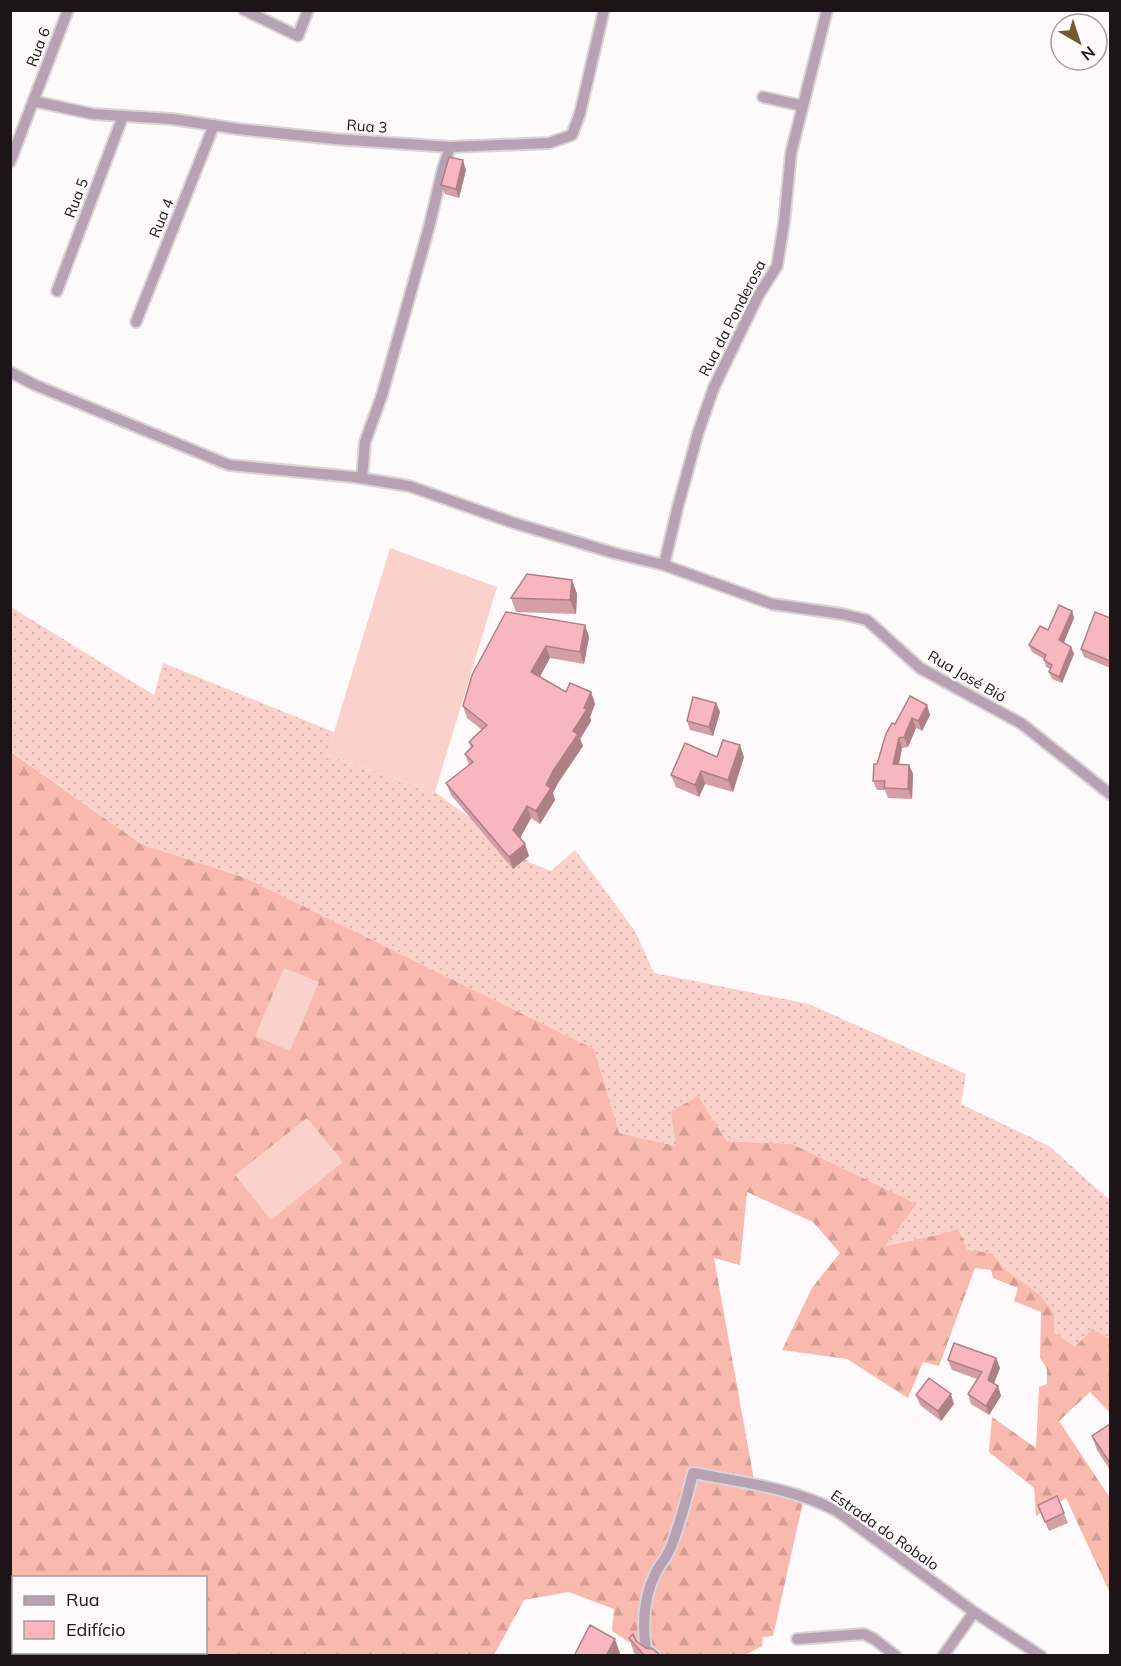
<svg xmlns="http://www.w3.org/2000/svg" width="1121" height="1666" font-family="Mulish,sans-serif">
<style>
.grass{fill:url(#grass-dots)}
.forest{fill:url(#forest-firs);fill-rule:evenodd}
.pitch{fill:#fbd2cb}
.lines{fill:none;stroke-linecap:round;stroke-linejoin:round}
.street-casing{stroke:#dad4d7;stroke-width:14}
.street{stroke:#b7a2b4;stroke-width:10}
.wall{fill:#d59da5}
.shaded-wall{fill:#ae8086}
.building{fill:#f8b7c0;stroke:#ae8086;stroke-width:1.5}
.labels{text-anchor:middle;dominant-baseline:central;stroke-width:5;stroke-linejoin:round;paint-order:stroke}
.street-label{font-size:15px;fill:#1c1417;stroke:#fef9fb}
</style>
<defs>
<pattern id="grass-dots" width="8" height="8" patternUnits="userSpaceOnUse" patternTransform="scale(1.5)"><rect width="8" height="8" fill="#fbd2cb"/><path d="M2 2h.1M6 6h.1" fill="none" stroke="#d7b3ae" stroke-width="1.8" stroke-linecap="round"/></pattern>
<pattern id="forest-firs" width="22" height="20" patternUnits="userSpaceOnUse" patternTransform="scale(1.5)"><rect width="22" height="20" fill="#f9b9ae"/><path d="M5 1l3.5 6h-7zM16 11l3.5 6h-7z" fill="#d59e95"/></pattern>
</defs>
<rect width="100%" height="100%" fill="#fef9fb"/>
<!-- grass -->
<path class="grass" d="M11,607L154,695L163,663L334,732L327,755L435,792L531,863L551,871L575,850L635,931L654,973L809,1004L966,1074L961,1104L1049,1146L1105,1196L1110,1199V1339L1092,1329L1075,1347L1054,1332V1313L1040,1295L1006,1270L992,1253L968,1250L958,1229L937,1235L884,1246L917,1204L792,1144L727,1141L698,1096L676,1146L618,1133L594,1049L246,878L141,844L11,751Z"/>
<!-- forest -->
<path class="forest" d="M10,751L141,844L246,878L594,1049L619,1133L676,1146L671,1112L698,1096L727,1141L792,1144L917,1204L885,1246L937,1235L958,1229L968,1250L992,1253L1006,1270L1040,1295L1054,1313V1332L1075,1347L1092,1329L1110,1339V1413L1090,1392L1059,1421L1110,1498V1593L1066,1498L1036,1516L1034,1488L989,1452L992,1417L1036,1448L1039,1387L1047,1384V1369L1040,1358L1041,1312L1014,1301L1018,1288L993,1278L991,1270L975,1268L939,1366L923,1362L908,1398L847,1359L782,1350L812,1288L840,1253L813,1222L747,1192L740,1265L714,1258L754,1480L803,1502L773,1636L763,1637L762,1646L745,1655H659L631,1639L630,1643L612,1631L614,1609L569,1592L524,1600L494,1655H11ZM14,1578H206V1652H14Z"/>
<!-- pitch -->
<path class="pitch" d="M390,548L497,587L435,792L327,755Z
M284,968L319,982L290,1051L255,1036Z
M307,1118L343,1162L271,1220L235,1175Z"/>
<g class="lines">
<defs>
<path id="street" d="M244,10L298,36L308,10
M763,97L803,106
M33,101L93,114L172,119L238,129L335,139L450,147L549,143L572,135L580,113L604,10
M10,162L68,10
M57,291L123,116
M136,322L214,125
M10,372L35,385L229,465L354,477L409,486L514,523L614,553L664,565L772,604L842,614L867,620L920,668L1022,724L1110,794
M362,478L365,442L382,395L429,227L443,168L450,147
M664,565L678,506L698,433L714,387L758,296L777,266L784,223L791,153L827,10
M797,1639L864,1634L874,1639L896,1656
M655,1656L646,1649C642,1623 644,1596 656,1572C661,1563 669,1555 672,1544C681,1521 687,1497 693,1473C741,1482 793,1488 837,1511L974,1612L1041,1656
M943,1656L974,1612"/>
</defs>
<!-- street casing -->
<use href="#street" class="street-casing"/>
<!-- street -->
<use href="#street" class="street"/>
</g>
<!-- wall -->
<path class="wall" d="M466,170L459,198L445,194L441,185Z
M572,580L577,594L576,614L516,612L511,598Z
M1072,611L1074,618L1064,642L1071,647L1074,654L1062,683L1052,679L1049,672L1051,669L1046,667L1044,659L1032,652L1029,645Z
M1110,616V668L1084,657L1081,649Z
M585,625L589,637L584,664L550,658L540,676L566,692H591L595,704L590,717L591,721L580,739L583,746L558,783L553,793L555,800L540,824L531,818L520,838L525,844L529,856L513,869L451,795L446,783L469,765L465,754L471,748L469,742L482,730L467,718L463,706L472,675Z
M716,703L720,712L713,736L690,730L687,721Z
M927,705L930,715L922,731L916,728L908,747L902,748L899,764L909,765L913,774L912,799L888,798L885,790H877L873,781L877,764L895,724Z
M717,757H744L733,792L705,784L699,797L676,787L671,775Z
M996,1358L1000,1368L994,1384L998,1386L1001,1396L989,1415L971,1404L968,1394L977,1379L952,1370L948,1360Z
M916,1395L954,1404L941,1421L920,1405Z
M1110,1424V1470L1097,1450L1092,1436Z
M1038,1505L1064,1513L1068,1523L1049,1531Z
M629,1638L636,1641L646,1648L661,1656H637L634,1653Z"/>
<!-- shaded-wall -->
<path class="shaded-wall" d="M463,160L466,170L459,198L456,189Z
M572,580L577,594L576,614L570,600Z
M1072,611L1074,618L1062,647L1059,640Z
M585,625L589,637L584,664L580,652Z
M546,646L550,658L536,684L531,672Z
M1071,647L1074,654L1062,683L1059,677Z
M591,692L595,704L590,717L591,721L580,739L583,746L558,783L553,793L555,800L540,824L536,811L546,785Z
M716,703L720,712L713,736L709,727Z
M927,705L930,715L922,731L918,721Z
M912,718L916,728L908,747L904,737Z
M899,738L902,748L897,774L893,764Z
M740,745L744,757L733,792L728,780Z
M909,765L913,774L912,799L908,789Z
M701,771L705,784L699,797L695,785Z
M527,806L531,818L518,842L513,830Z
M525,844L529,856L513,869L509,857Z
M996,1358L1000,1368L991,1390L988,1380Z
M998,1386L1001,1396L989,1415L986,1406Z
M951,1394L954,1404L941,1421L938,1411Z
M615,1639L620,1653L619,1656H606Z"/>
<!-- building -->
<path class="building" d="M449,157L463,160L456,189L441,185Z
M527,574L572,580L570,600L511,598Z
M1059,605L1072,611L1059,640L1071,647L1059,677L1049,672L1052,665L1044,660L1046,655L1029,645L1040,626L1048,630Z
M506,612L585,625L580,652L546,646L531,672L566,692L570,683L591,692L584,708L587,709L573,731L578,734L553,771L546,785L551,788L536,811L527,806L513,830L525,844L509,857L446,783L473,762L465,754L473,746L469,742L487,725L463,706L472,675Z
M1095,612L1110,618V616V661L1081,649Z
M910,696L927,705L918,721L912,718L904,737L899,738L893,764L909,765L908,789L884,788L885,781H873L874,764H877L886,734L892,723L895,724Z
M693,697L716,703L709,727L687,721Z
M723,740L740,745L728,780L701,771L695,785L671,775L685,743L717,757Z
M954,1343L996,1358L988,1380L998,1386L986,1406L968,1394L982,1372L948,1360Z
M929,1378L951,1394L938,1411L916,1395Z
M1110,1424V1463L1092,1436Z
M1057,1496L1064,1513L1045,1522L1038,1505Z
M590,1625L615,1639L606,1656H574Z
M633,1634L636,1641L646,1648L653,1649L661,1656H645L629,1638Z"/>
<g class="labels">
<!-- street labels -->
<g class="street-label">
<text transform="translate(38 47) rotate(-69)">Rua 6</text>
<text transform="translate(367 126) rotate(4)">Rua 3</text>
<text transform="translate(76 198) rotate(-69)">Rua 5</text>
<text transform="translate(161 218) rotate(-68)">Rua 4</text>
<text transform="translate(732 318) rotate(-63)">Rua da Ponderosa</text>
<text transform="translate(967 676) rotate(30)">Rua José Bió</text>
<text transform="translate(885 1530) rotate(35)">Estrada do Robalo</text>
</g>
</g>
<!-- border -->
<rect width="1121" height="1666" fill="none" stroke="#1c1417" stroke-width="24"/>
<!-- legend -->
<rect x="12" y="1576" width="195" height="78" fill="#fef9fb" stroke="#a49da0" stroke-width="1.5"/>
<rect x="24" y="1596" width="30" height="9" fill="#b7a2b4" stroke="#a49da0" stroke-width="1.5"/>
<text x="66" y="1606" font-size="18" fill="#1c1417">Rua</text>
<rect x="24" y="1621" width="30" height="18" fill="#f8b7c0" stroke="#a49da0" stroke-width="1.5"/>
<text x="66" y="1636" font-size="18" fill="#1c1417">Edifício</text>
<!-- north arrow -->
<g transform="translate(1079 42) rotate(141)"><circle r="28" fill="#fef9fb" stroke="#a49da0" stroke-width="1.5"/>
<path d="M0-4.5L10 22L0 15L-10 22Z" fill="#715d2c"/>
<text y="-9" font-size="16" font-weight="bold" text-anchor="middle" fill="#1c1417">N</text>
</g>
</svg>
